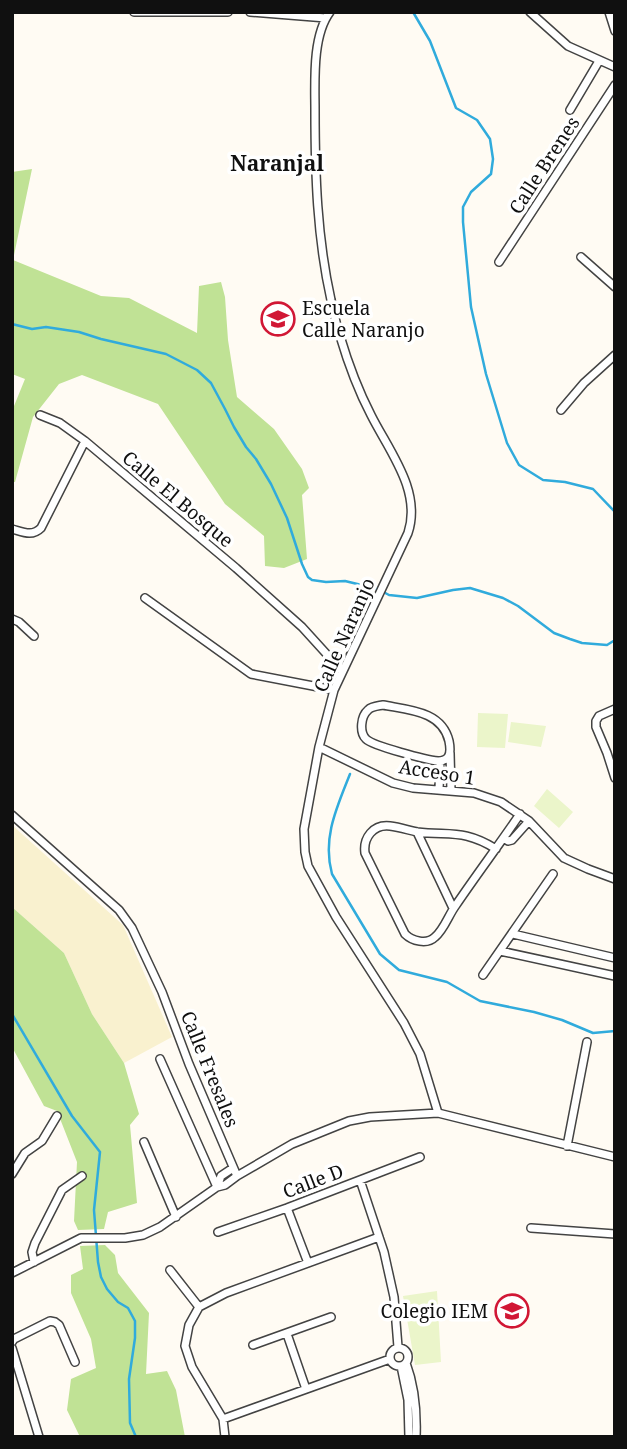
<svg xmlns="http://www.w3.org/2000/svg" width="627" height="1449" font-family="'Noto Serif',serif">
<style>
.farmland{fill:#f9f1cf}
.forest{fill:#c0e295}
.pitch{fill:#ebf5ca}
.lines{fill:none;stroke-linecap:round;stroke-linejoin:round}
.stream{stroke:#30abdc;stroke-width:2.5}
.minor-casing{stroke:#434343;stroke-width:10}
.minor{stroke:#fff;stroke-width:7}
.labels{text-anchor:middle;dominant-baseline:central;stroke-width:7;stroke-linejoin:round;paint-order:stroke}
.street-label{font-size:19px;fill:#101010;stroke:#fff}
.poi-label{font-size:19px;fill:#101010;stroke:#fff;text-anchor:start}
.neighbourhood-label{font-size:21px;font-weight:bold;fill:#101010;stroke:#fff}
</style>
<rect width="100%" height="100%" fill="#fffbf3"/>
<!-- farmland -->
<path class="farmland" d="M12,825L123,925L172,1037L124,1063L92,1014L64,953L12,907Z"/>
<!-- forest -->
<path class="forest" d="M32,169L13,260L101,296L129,298L197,333L199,286L221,282L225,297L228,340L237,397L274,429L302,469L309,488L302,495L307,559L284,568L265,566L264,536L225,504L158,404L82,375L59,384L33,417L15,482H12V411L25,379L12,374V172Z
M12,907L64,953L92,1014L124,1063L139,1114L130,1125L137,1203L108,1212L104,1229L78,1230L74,1221L77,1162L57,1111L44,1106L12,1047Z
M105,1245L115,1255L118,1273L149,1313L146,1374L167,1371L176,1390L185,1437H80L67,1410L71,1379L96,1368L91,1339L71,1293V1275L83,1269L80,1246Z"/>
<!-- pitch -->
<path class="pitch" d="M478,713L508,714L505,748L477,747Z
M511,722L546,726L541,747L508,742Z
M547,789L573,812L559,828L534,806Z
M437,1291L441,1362L415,1365L403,1296Z"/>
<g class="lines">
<!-- stream -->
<path class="stream" d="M413,12L430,41L456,108L477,120L490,139L493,159L491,174L471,192L463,207V222L471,307L486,374L507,443L519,465L543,480L565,482L593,489L615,512
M12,324L32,329L46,327L79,332L101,339L166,354L197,370L211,383L225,409L234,427L246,447L256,459L271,484L287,518L302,564L308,577L312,580L326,582L345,581L378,589L389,595L417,598L453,590L470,588L503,598L518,606L554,633L570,639L582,643L607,645L615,640
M350,774C337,807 322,838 332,874L380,954L399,970L447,982L480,1001L534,1012L562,1020L593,1033L615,1031
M12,1014L72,1116L100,1152L94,1210L98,1262L101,1277L107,1289L118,1302L128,1308L135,1321V1338L129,1379L130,1423L136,1437"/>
<defs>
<path id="minor" d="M134,12H228
M250,12L326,18
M330,12C312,36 315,82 315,110C315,175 317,237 331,300C334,312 336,325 340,336C348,363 358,390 371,415C389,451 422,491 408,533L334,690L319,747L304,829L305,852L308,866L336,917L404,1023L420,1054L438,1113
M530,12L568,46L615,67
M609,12L615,31
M570,110L599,61
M581,257L615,287
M499,262L615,85
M561,410L584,383L615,355
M40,415L60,423L85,441L236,568L302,627L342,671
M12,529C23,532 32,537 41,528L85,441
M145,598L251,674L334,690
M12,619L19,622L34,636
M383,705C409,710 442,711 449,741C450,746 451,753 448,757C446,760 442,761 438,761C427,760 373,746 366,739C359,732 361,716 368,710C372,706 378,706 383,705Z
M615,709L599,716L596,721V727L607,753L615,778
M319,747L393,783L413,788L474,793L501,802L529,821L564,858L588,869L615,879
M450,753L451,791
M439,790L440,761
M12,815L119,910L132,928L162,992L189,1064L237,1176L292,1144L349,1121L370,1117L438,1113L615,1157
M417,832L453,908
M504,838L508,841L512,840L529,821
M496,849C464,829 450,836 417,832C408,830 399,827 390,826C373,824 363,838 365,853L405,934C412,941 427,945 435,937C444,930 449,914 456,905C477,874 499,845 520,814
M513,934L615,958
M500,951L615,976
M483,975L553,874
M160,1059L217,1187
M144,1142L176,1217
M567,1146L587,1042
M12,1174L25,1153L42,1141L57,1116
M360,1180L384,1252L394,1297L398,1347
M217,1187L221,1176L233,1168
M287,1208L308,1263
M531,1228L615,1234
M218,1232L287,1208L420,1157
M34,1262L32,1252L35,1243L62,1190L82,1176
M170,1270L199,1307
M12,1273L81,1238H125L143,1235L160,1227L217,1187L225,1185L237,1176
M199,1307L226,1293L379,1237
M199,1307L189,1325L185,1346L192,1367L223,1419L225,1437
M287,1334L306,1389
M12,1342L14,1339L50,1321L55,1322L59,1325L75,1362
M253,1345L331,1317
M390 1357a9 9 0 1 1 18 0a9 9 0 1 1-18 0Z
M12,1348L39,1437
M406,1363C415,1387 417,1411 416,1437
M401,1366L408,1400L409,1437
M223,1419L390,1359"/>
</defs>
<!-- minor casing -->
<use href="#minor" class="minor-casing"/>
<!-- minor -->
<use href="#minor" class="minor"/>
</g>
<!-- icons -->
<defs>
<symbol id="school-ring" viewBox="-11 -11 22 22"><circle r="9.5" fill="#fff" stroke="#d11735" stroke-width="1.5"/><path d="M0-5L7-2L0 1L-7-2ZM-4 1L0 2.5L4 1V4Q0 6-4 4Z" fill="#d11735"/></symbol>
</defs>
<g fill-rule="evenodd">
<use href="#school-ring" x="259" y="300" width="38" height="38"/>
<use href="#school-ring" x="493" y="1292" width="38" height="38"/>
</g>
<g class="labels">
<!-- street labels -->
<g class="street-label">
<text transform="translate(544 165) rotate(-57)">Calle Brenes</text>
<text transform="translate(178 499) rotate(40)">Calle El Bosque</text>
<text transform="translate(344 635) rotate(-66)">Calle Naranjo</text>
<text transform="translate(437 772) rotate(9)">Acceso 1</text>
<text transform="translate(210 1069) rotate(68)">Calle Fresales</text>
<text transform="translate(313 1181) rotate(-21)">Calle D</text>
</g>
<!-- poi labels -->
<g class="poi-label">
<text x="302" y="308">Escuela<tspan x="302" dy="22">Calle Naranjo</tspan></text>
<text x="488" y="1311" text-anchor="end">Colegio IEM</text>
</g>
<!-- neighbourhood labels -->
<g class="neighbourhood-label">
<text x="277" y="163">Naranjal</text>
</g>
</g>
<!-- border -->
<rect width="627" height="1449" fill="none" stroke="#101010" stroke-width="28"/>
</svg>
